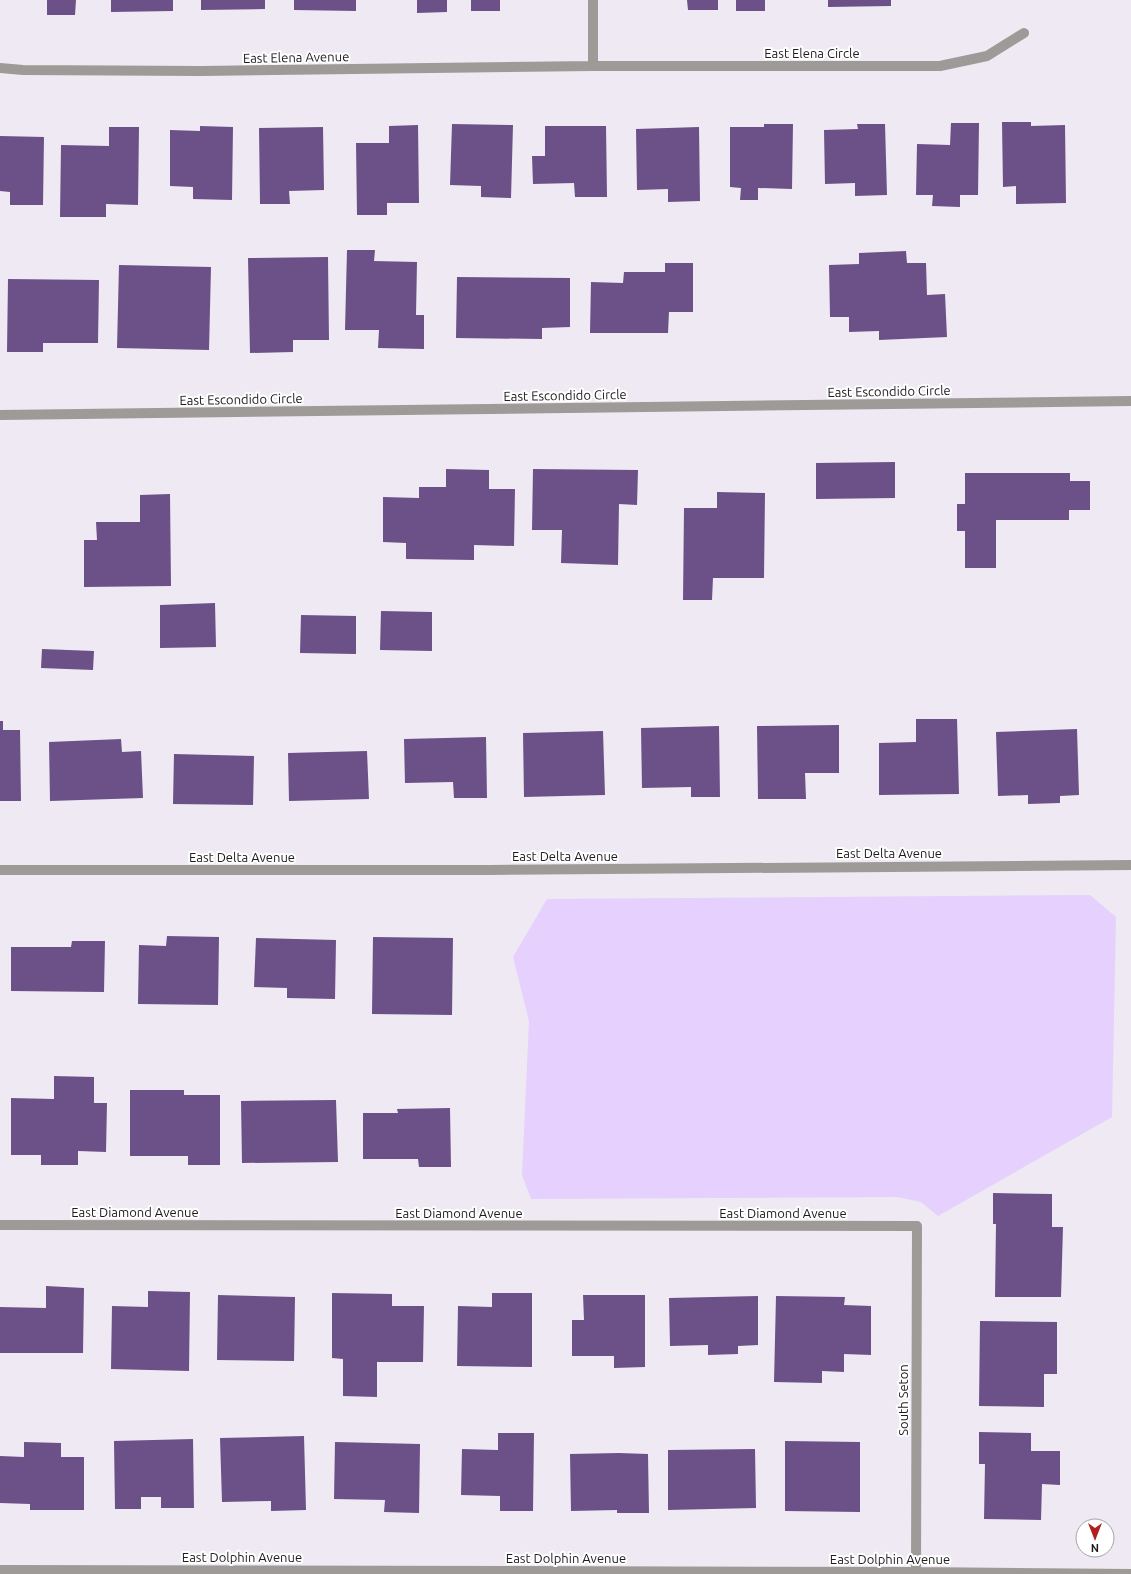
<svg xmlns="http://www.w3.org/2000/svg" width="1131" height="1574" font-family="Ubuntu,sans-serif">
<style>
.green{fill:#e6d0fd}
.building{fill:#6b5188}
.lines{fill:none;stroke-linecap:round;stroke-linejoin:round}
.minor{stroke:#9d9a97;stroke-width:10}
.labels{text-anchor:middle;dominant-baseline:central;stroke-width:4;stroke-linejoin:round;paint-order:stroke}
.street-label{font-size:13px;fill:#1e1c1f;stroke:#fff}
</style>
<rect width="100%" height="100%" fill="#eee9f2"/>
<!-- green -->
<path class="green" d="M1090,895L1116,917L1112,1117L938,1216L921,1202L897,1197L531,1199L522,1175L529,1021L513,957L547,899Z"/>
<!-- building -->
<path class="building" d="M47,0H76L75,15H47Z
M111,0H173V11L111,12Z
M201,0H265V9L201,10Z
M294,0H356V11L294,10Z
M417,0H447V12L417,13Z
M471,0H500V11H471Z
M687,0H718V10H688Z
M736,0H765V11H736Z
M828,0H891V6L828,7Z
M1002,122H1031V126L1065,125L1066,203L1016,204V186L1003,187Z
M951,123H979L978,195H960V207L932,206L933,195H916L917,144L950,145Z
M452,124L513,125L511,198L481,197V186L450,185Z
M764,124H793L792,189L758,188V200H740L741,188L730,187V127H764Z
M857,124H885L887,195L855,196V183L825,184L824,130L858,129Z
M418,125L419,203H387V215H357L356,143H389V126Z
M200,126L233,127L232,200L193,199V187L170,186V130L200,131Z
M545,126H606L607,197H575L574,183L533,184L532,156H545Z
M109,127H139L138,205L106,204V217H60L61,145L109,146Z
M323,127L324,190L289,191L290,204H260L259,128Z
M699,127L700,201L668,202V189L637,190L636,129Z
M0,136L44,137L43,205H10V192L0,191Z
M347,250H375L374,261L417,262L416,315H424V349L378,348L379,330H345Z
M906,251L907,263H926L927,295L945,294L947,337L879,340V331L849,332V317H830L829,265L859,264V253Z
M328,257L329,340H293V352L250,353L248,258Z
M665,263H693V312H669L668,333H590L591,282L623,283L624,272H665Z
M119,265L211,267L209,350L117,348Z
M457,277L570,278V327L542,328V339L456,338Z
M8,279L99,280L98,343H43V352H7Z
M895,462V498L816,499V463Z
M446,469L489,470V489H515L514,546L474,545V560L406,559V543L383,542V497L419,498V487H446Z
M533,469L638,470L637,505L619,504L618,565L561,563L562,530H532Z
M965,473H1070V481H1090V510H1069V520H996V568H965V531H957V504H965Z
M717,492L765,493L764,578H713L712,600H683L684,508H717Z
M170,494L171,586L84,587V540H97L96,522H140V495Z
M215,603L216,647L160,648V605Z
M381,611L432,612V651L380,650Z
M301,615L356,616V654L300,653Z
M42,649L94,651L93,670L41,668Z
M916,719H957L959,794L879,795V743L916,742Z
M0,721H3V730H20L21,801H0Z
M839,725V773H805L806,799H758L757,726Z
M719,726L720,797H691V787L642,788L641,728Z
M1077,729L1079,795L1060,796V803L1028,804V795L998,796L996,732Z
M603,731L605,795L524,797L523,733Z
M486,737L487,798H454L453,782L405,783L404,739Z
M121,739L122,752L141,751L143,798L50,801L49,742Z
M367,751L369,799L289,801L288,753Z
M174,754L254,756L253,805L173,804Z
M167,936L219,937L218,1005L138,1004L139,945L166,946Z
M373,937L453,938L452,1015L372,1014Z
M256,938L336,940L335,999L287,998V988L254,987Z
M72,941H105L104,992L11,991V947H71Z
M54,1076L94,1077V1103H107L106,1152L78,1151V1165H41V1155H11V1098L54,1099Z
M130,1090H184V1095H220V1165H188V1156H130Z
M336,1100L338,1162L242,1163L241,1101Z
M450,1108L451,1167H419L418,1159H363V1113H398L397,1109Z
M993,1193L1052,1194V1227H1063L1061,1297H995L996,1224H993Z
M46,1286L84,1288L83,1353H0V1307L46,1308Z
M148,1291L190,1292L189,1371L111,1369L112,1306L148,1307Z
M332,1293L392,1294V1306H424L423,1362H377V1397L343,1396V1359L332,1358Z
M492,1293H532V1367L457,1366L458,1306L492,1307Z
M218,1295L295,1297L294,1361L217,1360Z
M583,1295H645V1367L614,1368V1356H572V1320H584Z
M758,1296V1345L738,1346V1354L708,1355V1345L670,1346L669,1298Z
M776,1296L845,1297L844,1305L871,1306V1355L844,1354V1372L822,1371V1383L774,1382Z
M980,1321L1057,1322V1374H1044V1407L979,1406Z
M979,1432L1031,1433V1451H1060V1485L1042,1484L1041,1520L984,1519L985,1464H979Z
M498,1433H534L533,1511H500V1496L461,1495L462,1449L498,1450Z
M304,1436L306,1510L271,1511V1501L222,1502L220,1438Z
M193,1439L194,1508H161V1497H141V1509H115L114,1441Z
M785,1441L860,1442V1512L785,1511Z
M24,1442L61,1443V1457H84V1510H30V1504L0,1503V1456L24,1457Z
M335,1442L420,1444L419,1513L384,1512L385,1500L334,1499Z
M755,1449L756,1508L668,1510V1450Z
M619,1453L648,1454L649,1513H617V1510L571,1511L570,1454Z"/>
<g class="lines">
<!-- minor -->
<path class="minor" d="M593,0V66
M0,68L23,70L201,71L593,66H940L987,56L1024,33
M0,415L1131,401
M0,870H490L1131,865
M0,1225L917,1226L916,1574
M0,1570L916,1572L1131,1574"/>
</g>
<g class="labels">
<!-- street labels -->
<g class="street-label">
<text x="812" y="53">East Elena Circle</text>
<text transform="translate(296 57) rotate(-1)">East Elena Avenue</text>
<text transform="translate(889 391) rotate(-1)">East Escondido Circle</text>
<text transform="translate(565 395) rotate(-1)">East Escondido Circle</text>
<text transform="translate(241 399) rotate(-1)">East Escondido Circle</text>
<text x="889" y="853">East Delta Avenue</text>
<text x="565" y="856">East Delta Avenue</text>
<text x="242" y="857">East Delta Avenue</text>
<text x="135" y="1212">East Diamond Avenue</text>
<text x="459" y="1213">East Diamond Avenue</text>
<text x="783" y="1213">East Diamond Avenue</text>
<text transform="translate(903 1400) rotate(-90)">South Seton</text>
<text x="242" y="1557">East Dolphin Avenue</text>
<text x="566" y="1558">East Dolphin Avenue</text>
<text x="890" y="1559">East Dolphin Avenue</text>
</g>
</g>
<!-- north arrow -->
<g transform="translate(1095 1538) rotate(180)"><circle r="19" fill="#ffffff" stroke="#a5a4a5"/>
<path d="M0-3L7 15L0 10L-7 15Z" fill="#b1201f"/>
<text y="-6" font-size="11" font-weight="bold" text-anchor="middle" fill="#1e1c1f">N</text>
</g>
</svg>
